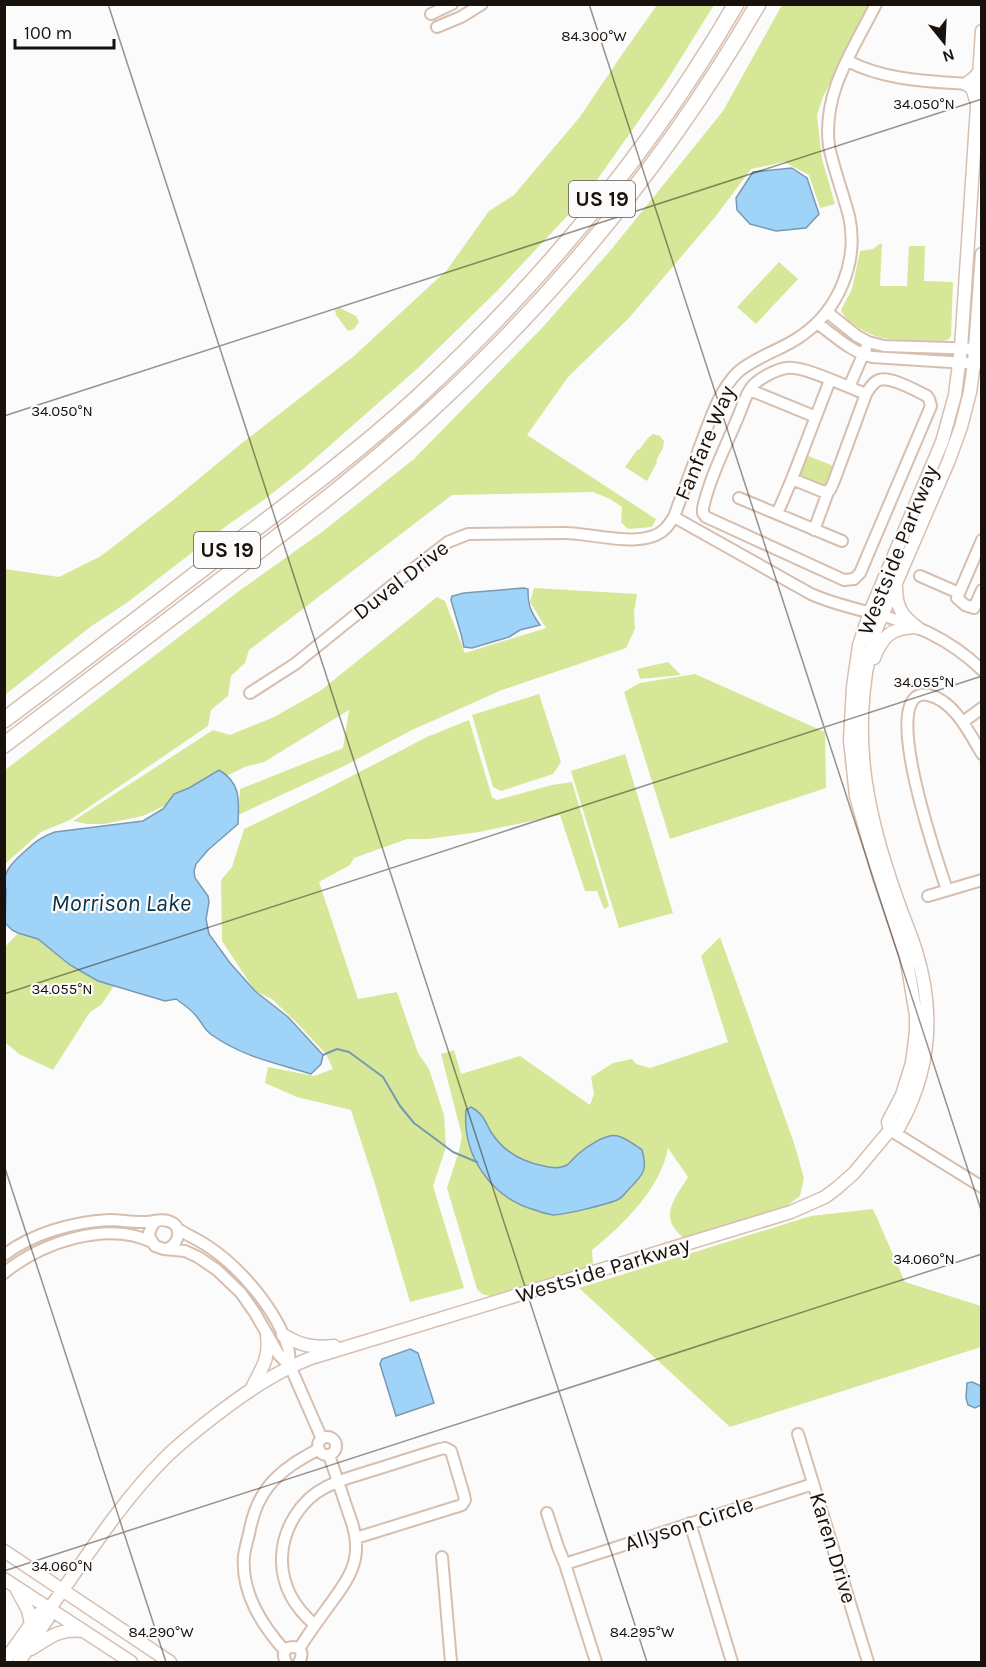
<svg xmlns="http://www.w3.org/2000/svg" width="986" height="1667" font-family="Karla,sans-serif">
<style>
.green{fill:#d6e798}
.water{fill:#a0d3f8;stroke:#7899b1;stroke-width:1.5}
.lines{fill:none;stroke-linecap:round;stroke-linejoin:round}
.stream{stroke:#7899b1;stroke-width:2}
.minor-casing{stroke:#d7bfb0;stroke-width:14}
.major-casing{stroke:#d7bfb0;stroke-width:15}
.highway-casing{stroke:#d7bfb0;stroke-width:18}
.minor{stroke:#fff;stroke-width:10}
.major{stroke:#fff;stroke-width:12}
.highway{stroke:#fff;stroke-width:15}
.ticks{fill:none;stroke:#19110b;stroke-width:1.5;stroke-opacity:0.45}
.labels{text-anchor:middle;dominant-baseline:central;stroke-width:4.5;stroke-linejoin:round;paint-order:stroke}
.shield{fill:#fbfbfb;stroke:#5d5753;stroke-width:1.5}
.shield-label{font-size:21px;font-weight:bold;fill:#19110b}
.street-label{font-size:22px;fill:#19110b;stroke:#fbfbfb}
.water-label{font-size:24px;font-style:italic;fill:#08314a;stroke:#fbfbfb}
.ticks-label{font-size:15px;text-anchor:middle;fill:#19110b;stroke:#fbfbfb;stroke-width:4.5;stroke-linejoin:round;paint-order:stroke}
</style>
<rect width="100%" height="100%" fill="#fbfbfb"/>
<!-- green -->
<path class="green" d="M657,5H714L666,82L585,197L496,292L418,368L302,470L265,499L229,524L128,602L90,627L5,695V569L59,577L101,556L172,501L242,443L354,356L447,270L489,211L514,195L579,118L623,53Z
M782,5H868L823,97L817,115L822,159L835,204L820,208L809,175L784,162L751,169L716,216L629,318L568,377L527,435L656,519L652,527L628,529L621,522L622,507L610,499L593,492L452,495L249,650L245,663L231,676L228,696L211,710L208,726L70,820L41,832L5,864V770L239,591L322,532L414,459L542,328L610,251L723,111Z
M881,243L882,245L880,286H907L909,246H925L924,281L953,282L951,336L949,339L944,341C924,340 902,341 883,338C871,336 844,322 841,310L852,289L860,251L873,249Z
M779,262L798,279L756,324L737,307Z
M340,308L356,316L359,322L354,329L348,331L336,315L335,310Z
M653,434L660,436L664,441L663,448L656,461L657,462L647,481L625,467L638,449L639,450L648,438Z
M806,455L836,467L826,489L797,477Z
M534,588L637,594L634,612L635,629L626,648L502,690L412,730L342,767L238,815L240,789L343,748L349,710L264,762L245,767L143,816L104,824H87L73,821L213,730L230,735L274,717L320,691L437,597L445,601L465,653L546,628L530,602Z
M668,662L681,675L640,679L637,669Z
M695,674L825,732L826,788L670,839L624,692L640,683Z
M539,694L561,762L553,774L501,791L493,787L472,715Z
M469,720L492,797L497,800L552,785L572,782L609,906L604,909L597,891H585L560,815L479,832L428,839H407L354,858L350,865L319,882L358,999L397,992L418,1053L429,1069L444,1115L446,1147L433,1186L464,1288L410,1302L374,1181L351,1110L297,1097L265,1083L268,1067L314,1076L333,1069L326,1054L296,1022L272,999L255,991L222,941L221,880L232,867L244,829L319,793L427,737Z
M625,754L673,913L619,928L571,771Z
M18,933L38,939L70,965L98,981L114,986L101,1005L90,1012L53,1070L19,1054L5,1042V947Z
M720,937L794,1143L804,1178L800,1196L784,1208L685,1239C657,1217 674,1200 688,1177L668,1148C661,1188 623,1225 592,1250L593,1265L490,1296L482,1294L477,1289L447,1188L459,1151L462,1136L441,1054L454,1050L461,1074L520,1056L590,1105L594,1094L591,1077L613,1063L632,1059L636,1064L650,1068L728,1042L701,956Z
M873,1209L905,1282L981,1306V1347L730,1427L579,1288L811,1216Z"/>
<!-- water -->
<path class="water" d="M792,168L807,178L819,214L806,228L776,231L750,224L737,210L736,198L753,172Z
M524,588L528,589C528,605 530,611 540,625L520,630L509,637L472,648L464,647L461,634L451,600L452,596L464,593Z
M219,770C241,783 239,800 238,824L208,850L196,864L194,871L195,878L208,896L209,902L206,919L209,934L230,963L255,991L288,1017L323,1055L321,1064L311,1074C276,1063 243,1057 212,1035C205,1031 202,1023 197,1017C192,1010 183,1004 176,999L165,1001L98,981L70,965L38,939L18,933L12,930L5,923L6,890C0,874 12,863 23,853C35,842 39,838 55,832L143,821L163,809L174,794L189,788Z
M471,1107C484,1114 484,1120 491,1132C503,1151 522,1162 544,1166C552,1168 560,1169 567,1165C570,1163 574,1158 577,1155C586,1147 606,1133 618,1136C626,1138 635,1145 642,1150C648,1170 643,1175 629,1189C626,1192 623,1197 619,1199C610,1204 563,1215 553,1215C547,1214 540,1212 535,1210C491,1198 462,1155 466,1110Z
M410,1349L418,1353L434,1403L396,1416L380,1364L382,1359Z
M972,1382L981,1386V1405L975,1408L968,1405L966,1398L967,1383Z"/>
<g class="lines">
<!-- stream -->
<path class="stream" d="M323,1055L337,1049L349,1052L383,1077L400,1106L414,1123L453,1152L477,1162"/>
<defs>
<path id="minor" d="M431,14L452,4
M437,27L461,17L482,4
M848,61C884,80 926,81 966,84
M827,312L857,336L868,342L884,346L982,349
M817,323C834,335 851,352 872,357L982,364
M830,380L792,479L824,492L830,490L834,481L866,394C869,389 873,382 879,380C891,376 916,391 927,396L929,399L931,406L860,573L854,579L844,580L706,517L703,513V508C710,477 726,446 738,417C742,408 745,396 751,388C757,379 777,369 787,368C805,366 847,387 866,394
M849,387L866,348
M750,390L816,417
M739,498L842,541
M777,514L792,479
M674,517L811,594C829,602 848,607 868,612C911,622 949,638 982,670
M814,530L828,492
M982,540L957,598L965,605L974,608L982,590
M920,576L959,593
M250,693L295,664L399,580L448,542L468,534L565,533C593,533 643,550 665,529C668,526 671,521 674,517C682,494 691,472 699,449C709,424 718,391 738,372C756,356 782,350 801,336C839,310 859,261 849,216C843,193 834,170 829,146C822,93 853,50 876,4
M963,722L982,708
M947,890C940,868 875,685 928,695C954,700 970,734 982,754
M928,896L982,880
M890,1130L982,1187
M157,1221L153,1224L149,1233L150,1238L155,1246L164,1249L185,1251L198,1257L217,1270L241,1293L255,1313L279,1355L290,1366L322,1439
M178,1229C187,1235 197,1239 206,1245C239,1266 277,1310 288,1348C290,1354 289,1360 290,1366
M4,1255C33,1233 73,1222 109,1220C119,1220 130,1222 141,1222C150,1223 160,1218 168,1221C183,1225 180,1242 169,1248
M4,1273C41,1243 106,1220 152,1242
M798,1434L868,1662
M318 1446a9 9 0 1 1 18 0a9 9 0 1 1-18 0Z
M547,1513L558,1547L565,1564L596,1662
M690,1523L732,1662
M442,1557L451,1662
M565,1564L813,1484
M315,1625C294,1607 281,1585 282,1557C283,1529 300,1500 326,1487C341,1479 358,1475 374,1470C396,1463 418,1456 440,1449L445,1448L451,1451L464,1495L465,1500L462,1505L356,1538
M299,1649C308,1634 318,1621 328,1607C348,1580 363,1561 353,1526L329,1455
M285,1651C262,1625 241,1593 244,1556C245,1549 247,1541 249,1534C252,1517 257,1501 268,1487C281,1470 300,1459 319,1449
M286,1662C275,1642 311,1642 299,1662"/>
<path id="major" d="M976,100L972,88L966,84L974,78L979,72
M896,587C896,608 902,616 918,628
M874,658C882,637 891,628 914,627
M890,1130L888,1122L902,1095L912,1063L916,1032V1015L906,956L879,877L856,796L850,740L853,687L859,645L870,612L942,442L955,395L961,348L982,31
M283,1335C302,1346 313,1348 334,1346
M252,1388C261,1369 270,1359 267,1336
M4,1551L170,1662
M4,1579L131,1662
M17,1590L28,1610L31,1624
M31,1649C50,1637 60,1628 84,1631
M4,1662L38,1614L50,1608
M19,1662L48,1618L50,1608C86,1558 120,1503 164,1459C183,1440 203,1425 224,1409C252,1388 278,1371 311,1358L791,1212L825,1197L837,1188L854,1173L890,1130L899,1127C930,1072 935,1012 916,951C912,938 907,926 902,913C888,875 875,835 868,795C858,742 860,684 875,632L949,460L961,427L970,392L974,363L982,254"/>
<path id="highway" d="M4,720C79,664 153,607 227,550C292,501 357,453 417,398C541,283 651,151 736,4
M4,745C81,687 157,628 234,570C301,519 368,468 430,411C558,294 670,156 758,4"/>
</defs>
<!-- minor casing -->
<use href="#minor" class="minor-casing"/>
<!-- major casing -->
<use href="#major" class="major-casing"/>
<!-- highway casing -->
<use href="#highway" class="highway-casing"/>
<!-- minor -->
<use href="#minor" class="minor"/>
<!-- major -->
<use href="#major" class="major"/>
<!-- highway -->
<use href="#highway" class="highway"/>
</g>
<!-- ticks -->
<path class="ticks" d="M108,4L647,1662M589,4L982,1213M4,416L982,99M4,994L982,676M4,1165L166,1662M4,1571L982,1254"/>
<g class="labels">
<!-- shield labels -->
<g class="shield">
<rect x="569" y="181" width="66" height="36" rx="4.5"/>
<rect x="194" y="532" width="66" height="36" rx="4.5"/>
</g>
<g class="shield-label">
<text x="602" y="199">US 19</text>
<text x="227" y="550">US 19</text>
</g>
<!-- street labels -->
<g class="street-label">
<text transform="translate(705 443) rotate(-67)">Fanfare Way</text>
<text transform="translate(898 550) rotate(-68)">Westside Parkway</text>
<text transform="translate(401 580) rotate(-38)">Duval Drive</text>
<text transform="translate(603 1270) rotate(-17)">Westside Parkway</text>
<text transform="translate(689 1524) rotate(-18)">Allyson Circle</text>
<text transform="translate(833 1548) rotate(73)">Karen Drive</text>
</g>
<!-- water labels -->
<g class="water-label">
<text x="121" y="903">Morrison Lake</text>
</g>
</g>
<g class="ticks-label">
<text x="594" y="41">84.300°W</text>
<text x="924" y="109">34.050°N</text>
<text x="62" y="416">34.050°N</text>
<text x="924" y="687">34.055°N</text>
<text x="62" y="994">34.055°N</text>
<text x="924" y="1264">34.060°N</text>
<text x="62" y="1571">34.060°N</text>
<text x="161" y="1637">84.290°W</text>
<text x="642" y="1637">84.295°W</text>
</g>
<!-- border -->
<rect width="986" height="1667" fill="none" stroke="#19110b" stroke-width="12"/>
<!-- north arrow -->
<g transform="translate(944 42) rotate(162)" stroke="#fbfbfb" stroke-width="4.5" paint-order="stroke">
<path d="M0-4.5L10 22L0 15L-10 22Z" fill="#19110b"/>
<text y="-9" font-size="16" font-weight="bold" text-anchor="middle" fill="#19110b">N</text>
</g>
<!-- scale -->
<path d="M15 39v9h99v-9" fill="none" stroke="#19110b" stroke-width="3"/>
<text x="24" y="39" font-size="18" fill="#19110b" stroke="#fbfbfb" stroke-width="4.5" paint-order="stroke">100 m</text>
</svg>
